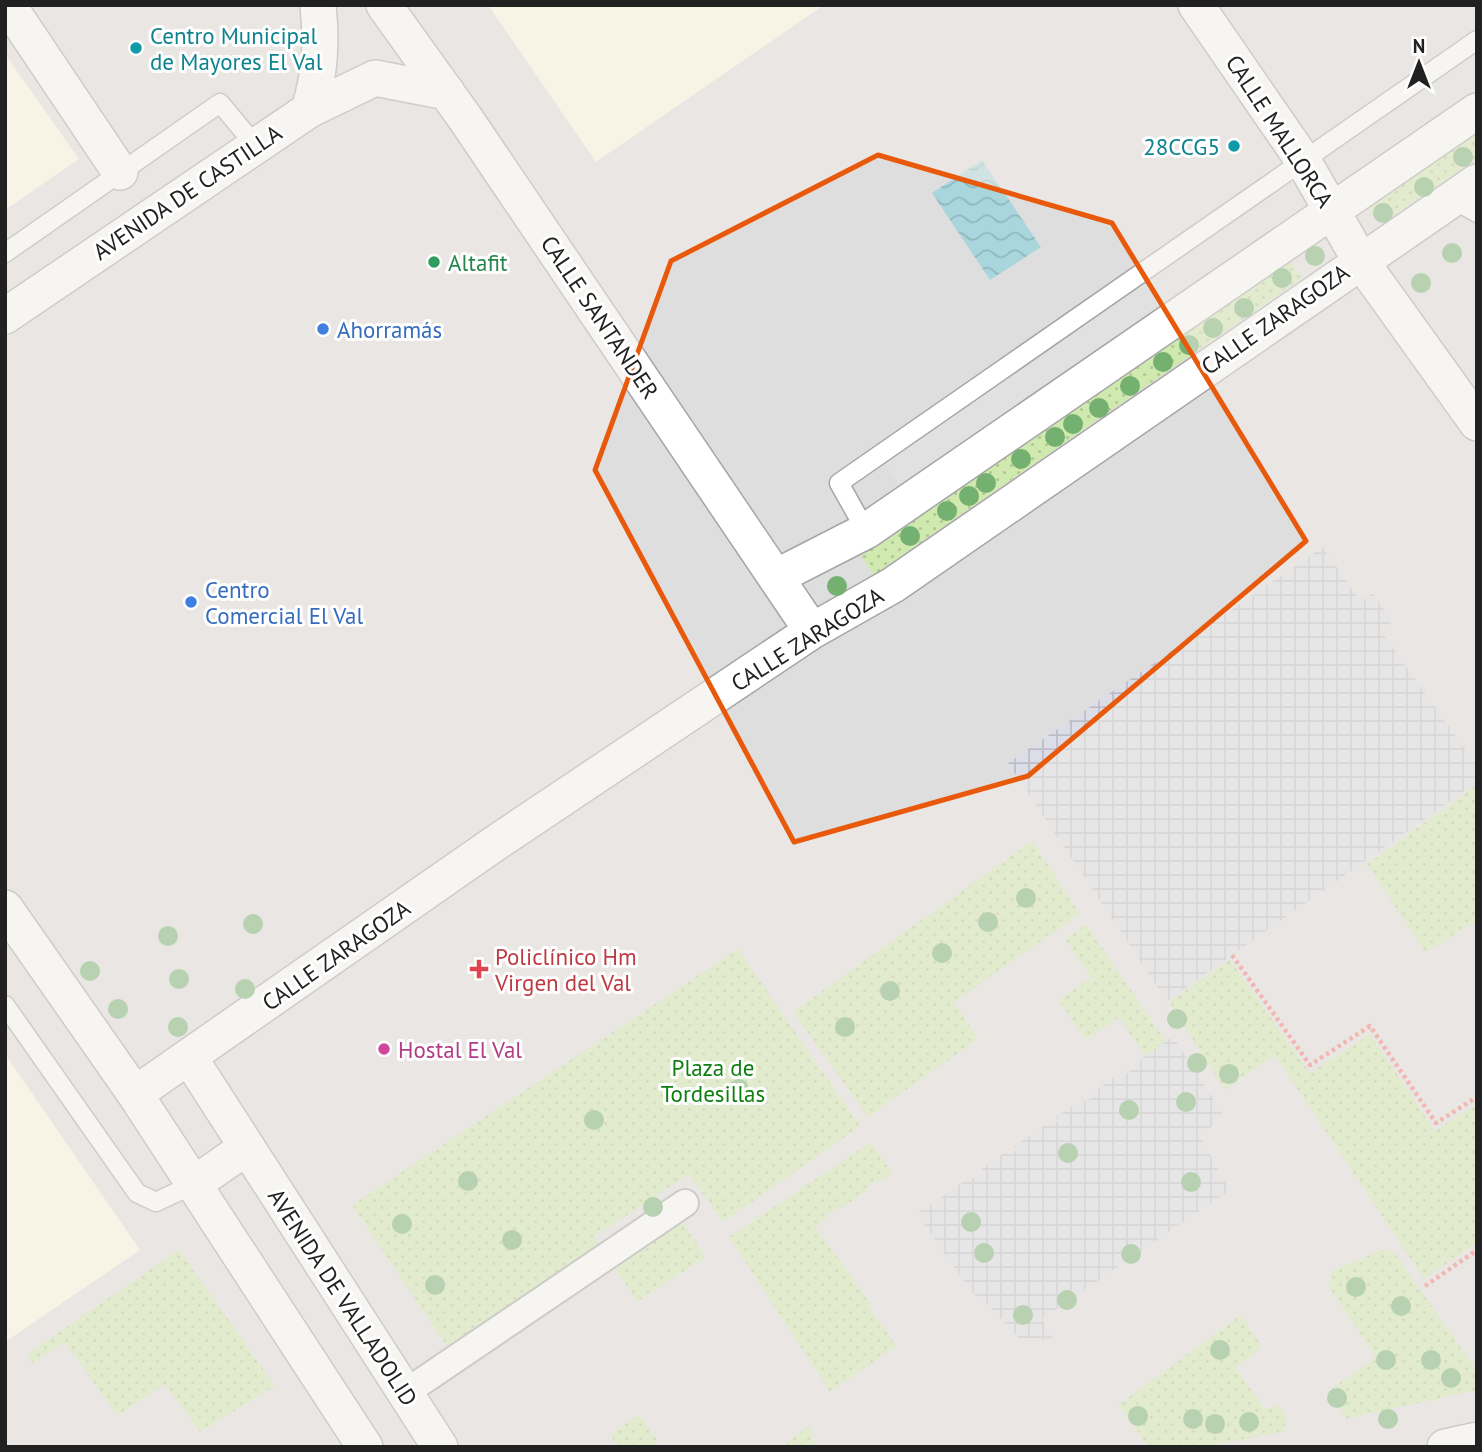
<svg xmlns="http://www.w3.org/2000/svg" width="1482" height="1452" font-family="'PT Sans',sans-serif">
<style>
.residential{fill:#dfdede}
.education{fill:#fefce3}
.grass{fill:url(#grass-dots)}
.parking{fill:#e1e1e1}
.plaza{fill:url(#plaza-grid)}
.water{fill:url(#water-waves)}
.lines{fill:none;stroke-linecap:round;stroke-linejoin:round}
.service-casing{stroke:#a5a5a5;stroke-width:21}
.pedestrian-casing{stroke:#a5a5a5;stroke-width:30}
.minor-casing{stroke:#a5a5a5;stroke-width:38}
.path{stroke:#f77572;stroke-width:4.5;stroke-dasharray:3.5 3.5;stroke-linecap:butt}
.service{stroke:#fff;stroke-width:18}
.pedestrian{stroke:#fff;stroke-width:26}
.minor{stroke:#fff;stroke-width:35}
.tree{fill:#74b070}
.marked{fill:none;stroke:#e8590c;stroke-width:5;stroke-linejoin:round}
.culture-dot{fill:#0f9aa8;stroke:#fff;stroke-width:2.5}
.leisure-dot{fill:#2e9e5b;stroke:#fff;stroke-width:2.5}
.shop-dot{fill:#3f7fe0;stroke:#fff;stroke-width:2.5}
.health-dot{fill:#e0444e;stroke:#fff;stroke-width:2.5}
.hotel-dot{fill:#d1479c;stroke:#fff;stroke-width:2.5}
.labels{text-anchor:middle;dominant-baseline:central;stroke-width:6;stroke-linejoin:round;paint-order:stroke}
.culture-label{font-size:23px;fill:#0d838f;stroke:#fff;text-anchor:start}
.street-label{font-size:23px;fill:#212121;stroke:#fff}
.leisure-label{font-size:23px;fill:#27864d;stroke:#fff;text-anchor:start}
.shop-label{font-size:23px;fill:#366cbe;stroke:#fff;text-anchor:start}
.health-label{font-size:23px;fill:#be3a42;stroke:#fff;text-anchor:start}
.hotel-label{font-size:23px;fill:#b23c85;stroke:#fff;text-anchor:start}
.park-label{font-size:23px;fill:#0e7f0e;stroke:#fff}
</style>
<defs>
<pattern id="grass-dots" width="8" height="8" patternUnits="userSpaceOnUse" patternTransform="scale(1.75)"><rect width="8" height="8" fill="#d0e9af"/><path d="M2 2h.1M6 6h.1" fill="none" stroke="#b2c896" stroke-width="1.8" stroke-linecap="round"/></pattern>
<pattern id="plaza-grid" width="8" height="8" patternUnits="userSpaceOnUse" patternTransform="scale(1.75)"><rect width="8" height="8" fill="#dcdde7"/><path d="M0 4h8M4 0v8" fill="none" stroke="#bcbdc6"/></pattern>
<pattern id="water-waves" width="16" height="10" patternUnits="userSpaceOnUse" patternTransform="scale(1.75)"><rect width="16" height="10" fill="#a9d6dd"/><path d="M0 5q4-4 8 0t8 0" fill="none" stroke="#91b7bd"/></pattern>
</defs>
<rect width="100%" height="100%" fill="#f1ede8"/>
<!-- residential -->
<path class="residential" d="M5,5H1477V1447H5Z"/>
<!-- education -->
<path class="education" d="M488,5H824L596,162Z
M5,54L79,159L5,210Z
M5,1054L140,1250L5,1342Z"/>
<!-- grass -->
<path class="grass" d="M1477,131V158L1388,219L1379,221L1370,215L1371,205Z
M1289,259L1302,278L874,575L861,556Z
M1477,785V920L1426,953L1367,864Z
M1032,841L1080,914L954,1002L978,1039L868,1117L793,1012Z
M1086,924L1166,1042L1145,1056L1119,1017L1086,1040L1058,1000L1091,978L1065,939Z
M738,949L860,1126L723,1222L689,1174L594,1237L603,1251L454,1357L352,1205Z
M1230,960L1310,1073L1370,1034L1435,1131L1477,1104V1243L1424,1279L1275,1055L1225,1090L1169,1002Z
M871,1142L892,1173L878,1183L875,1181L867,1187L868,1190L837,1211L835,1208L826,1215L827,1218L815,1227L871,1303L869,1306L896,1346L830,1392L729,1237Z
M679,1216L706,1257L637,1302L611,1262Z
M1385,1249L1395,1253L1477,1371V1390L1346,1419L1331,1389L1372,1361L1374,1354L1330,1289L1329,1278L1334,1270Z
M179,1250L275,1386L200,1432L165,1384L117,1416L65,1342L33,1363L27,1354Z
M1241,1315L1262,1347L1236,1368L1265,1410L1279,1405L1286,1417L1285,1431L1204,1447H1149L1118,1405Z
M639,1414L658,1441L650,1447H616L611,1434Z
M810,1425L815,1447H787L785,1444Z"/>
<!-- parking -->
<path class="parking" d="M1477,40V90L1371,163L1347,128Z
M1247,198L1268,231L900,485L879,455Z
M768,922L816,991L791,1009L775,986L795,972L790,967L771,980L743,939Z"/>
<!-- plaza -->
<path class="plaza" d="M1323,547L1361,602L1373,593L1392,622L1381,631L1477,766V782L1167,1001L1008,763Z
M1173,1036L1222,1112L1202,1140L1230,1190L1042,1319L1054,1341L1019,1338L990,1307L971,1292L917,1214L930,1204L933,1207L941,1202L939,1199L970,1177L973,1179L982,1173L980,1170L1006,1152L1009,1155L1017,1150L1015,1146L1046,1124L1049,1127L1058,1121L1056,1117L1083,1099L1085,1102L1093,1097L1092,1093L1123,1071L1126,1074L1134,1068L1133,1065Z"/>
<!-- water -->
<path class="water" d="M982,160L1041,247L990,280L932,193Z"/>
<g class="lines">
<defs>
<path id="service" d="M1452,199L1477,213
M5,253L220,103L255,145
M866,531L839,483L1477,40
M5,1005L137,1193L156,1202L194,1184"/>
<path id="pedestrian" d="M405,1393L685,1203"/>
<path id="minor" d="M8,5L120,172
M384,5L465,118L812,631
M1196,5L1302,159L1360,260L1477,423
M309,110C320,74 322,43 318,5
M5,316L309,110L375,78L447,92
M776,577L866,531L1477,111
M5,908L135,1094L365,1447
M189,1057L440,1447
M135,1094L497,842L812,631L893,585L1477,182
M194,1184L247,1147
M1445,1447L1477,1440"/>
</defs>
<!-- service casing -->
<use href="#service" class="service-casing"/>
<!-- pedestrian casing -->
<use href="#pedestrian" class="pedestrian-casing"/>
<!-- minor casing -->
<use href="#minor" class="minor-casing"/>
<!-- path -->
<path class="path" d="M1232,955L1310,1065L1370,1026L1436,1123L1477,1097
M1425,1286L1477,1250"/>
<!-- service -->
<use href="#service" class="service"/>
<!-- pedestrian -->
<use href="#pedestrian" class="pedestrian"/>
<!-- minor -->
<use href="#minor" class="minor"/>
</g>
<!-- trees -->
<g class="tree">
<circle cx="1463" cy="157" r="10"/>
<circle cx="1424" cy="187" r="10"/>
<circle cx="1383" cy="213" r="10"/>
<circle cx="1452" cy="253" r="10"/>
<circle cx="1315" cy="256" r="10"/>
<circle cx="1282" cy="278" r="10"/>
<circle cx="1421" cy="283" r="10"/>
<circle cx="1244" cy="308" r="10"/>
<circle cx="1213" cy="328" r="10"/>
<circle cx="1189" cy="345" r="10"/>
<circle cx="1163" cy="362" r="10"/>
<circle cx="1130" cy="386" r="10"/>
<circle cx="1099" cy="408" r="10"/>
<circle cx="1073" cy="424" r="10"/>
<circle cx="1055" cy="437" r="10"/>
<circle cx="1021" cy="459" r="10"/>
<circle cx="986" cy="483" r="10"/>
<circle cx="969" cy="496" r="10"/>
<circle cx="947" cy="511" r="10"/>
<circle cx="910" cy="536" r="10"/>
<circle cx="837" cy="586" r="10"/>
<circle cx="1026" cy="898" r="10"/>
<circle cx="988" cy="922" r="10"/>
<circle cx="253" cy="924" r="10"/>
<circle cx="168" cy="936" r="10"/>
<circle cx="942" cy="953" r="10"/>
<circle cx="90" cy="971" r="10"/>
<circle cx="179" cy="979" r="10"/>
<circle cx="245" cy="989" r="10"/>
<circle cx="890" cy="991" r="10"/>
<circle cx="118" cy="1009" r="10"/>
<circle cx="1177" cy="1019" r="10"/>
<circle cx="178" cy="1027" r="10"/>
<circle cx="845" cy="1027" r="10"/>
<circle cx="1197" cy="1063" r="10"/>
<circle cx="1229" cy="1074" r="10"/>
<circle cx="739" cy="1089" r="10"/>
<circle cx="1186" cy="1102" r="10"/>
<circle cx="1129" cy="1110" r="10"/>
<circle cx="594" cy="1120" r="10"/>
<circle cx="1068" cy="1153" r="10"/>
<circle cx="468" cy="1181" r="10"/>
<circle cx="1191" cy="1182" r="10"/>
<circle cx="653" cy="1207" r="10"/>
<circle cx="971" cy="1222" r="10"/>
<circle cx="402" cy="1224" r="10"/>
<circle cx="512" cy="1240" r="10"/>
<circle cx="984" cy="1253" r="10"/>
<circle cx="1131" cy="1254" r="10"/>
<circle cx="435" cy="1285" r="10"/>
<circle cx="1356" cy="1287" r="10"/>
<circle cx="1067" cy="1300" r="10"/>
<circle cx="1401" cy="1306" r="10"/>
<circle cx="1023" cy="1315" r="10"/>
<circle cx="1220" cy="1350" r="10"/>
<circle cx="1386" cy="1360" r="10"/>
<circle cx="1431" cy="1360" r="10"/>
<circle cx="1451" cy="1378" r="10"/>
<circle cx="1337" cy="1398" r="10"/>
<circle cx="1138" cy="1416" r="10"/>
<circle cx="1193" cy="1419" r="10"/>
<circle cx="1388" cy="1419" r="10"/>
<circle cx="1249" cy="1422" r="10"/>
<circle cx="1215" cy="1424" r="10"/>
</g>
<!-- marked area -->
<path d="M0 0H1482V1452H0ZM878,155L1112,223L1306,541L1028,776L794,842L595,470L671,261Z" fill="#f1ede8" fill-opacity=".55" fill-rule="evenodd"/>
<path class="marked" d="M878,155L1112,223L1306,541L1028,776L794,842L595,470L671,261Z"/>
<!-- markers -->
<g class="culture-dot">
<circle cx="136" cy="48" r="7"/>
<circle cx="1234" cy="146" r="7"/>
</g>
<circle class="leisure-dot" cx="434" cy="262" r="7"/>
<g class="shop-dot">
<circle cx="323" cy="329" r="7"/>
<circle cx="191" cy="602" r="7"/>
</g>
<path class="health-dot" d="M475.5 958.5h7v7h7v7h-7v7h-7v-7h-7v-7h7z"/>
<circle class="hotel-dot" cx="384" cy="1049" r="7"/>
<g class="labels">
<!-- culture labels -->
<g class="culture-label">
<text x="150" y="35">Centro Municipal<tspan x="150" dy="26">de Mayores El Val</tspan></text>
<text x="1220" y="146" text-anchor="end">28CCG5</text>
</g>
<!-- street labels -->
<g class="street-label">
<text transform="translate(1280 131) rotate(57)">CALLE MALLORCA</text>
<text transform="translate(187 192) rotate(-34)">AVENIDA DE CASTILLA</text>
<text transform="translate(600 317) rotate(56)">CALLE SANTANDER</text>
<text transform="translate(1275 319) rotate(-35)">CALLE ZARAGOZA</text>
<text transform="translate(807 639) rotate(-32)">CALLE ZARAGOZA</text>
<text transform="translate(336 955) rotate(-35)">CALLE ZARAGOZA</text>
<text transform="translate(343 1297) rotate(57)">AVENIDA DE VALLADOLID</text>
</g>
<!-- leisure labels -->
<g class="leisure-label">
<text x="448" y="262">Altafit</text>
</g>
<!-- shop labels -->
<g class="shop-label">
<text x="337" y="329">Ahorramás</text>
<text x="205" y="589">Centro<tspan x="205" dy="26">Comercial El Val</tspan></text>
</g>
<!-- health labels -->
<g class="health-label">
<text x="495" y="956">Policlínico Hm<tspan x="495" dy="26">Virgen del Val</tspan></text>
</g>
<!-- hotel labels -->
<g class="hotel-label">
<text x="398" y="1049">Hostal El Val</text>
</g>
<!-- park labels -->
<g class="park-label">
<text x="713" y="1067">Plaza de<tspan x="713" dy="26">Tordesillas</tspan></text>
</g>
</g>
<!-- border -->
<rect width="1482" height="1452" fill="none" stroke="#212121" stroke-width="14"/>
<!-- north arrow -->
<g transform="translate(1419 63)" stroke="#ffffff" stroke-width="5" paint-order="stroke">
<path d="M0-5L12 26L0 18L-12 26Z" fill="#212121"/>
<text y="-10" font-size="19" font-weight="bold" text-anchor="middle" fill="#212121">N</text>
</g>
</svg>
